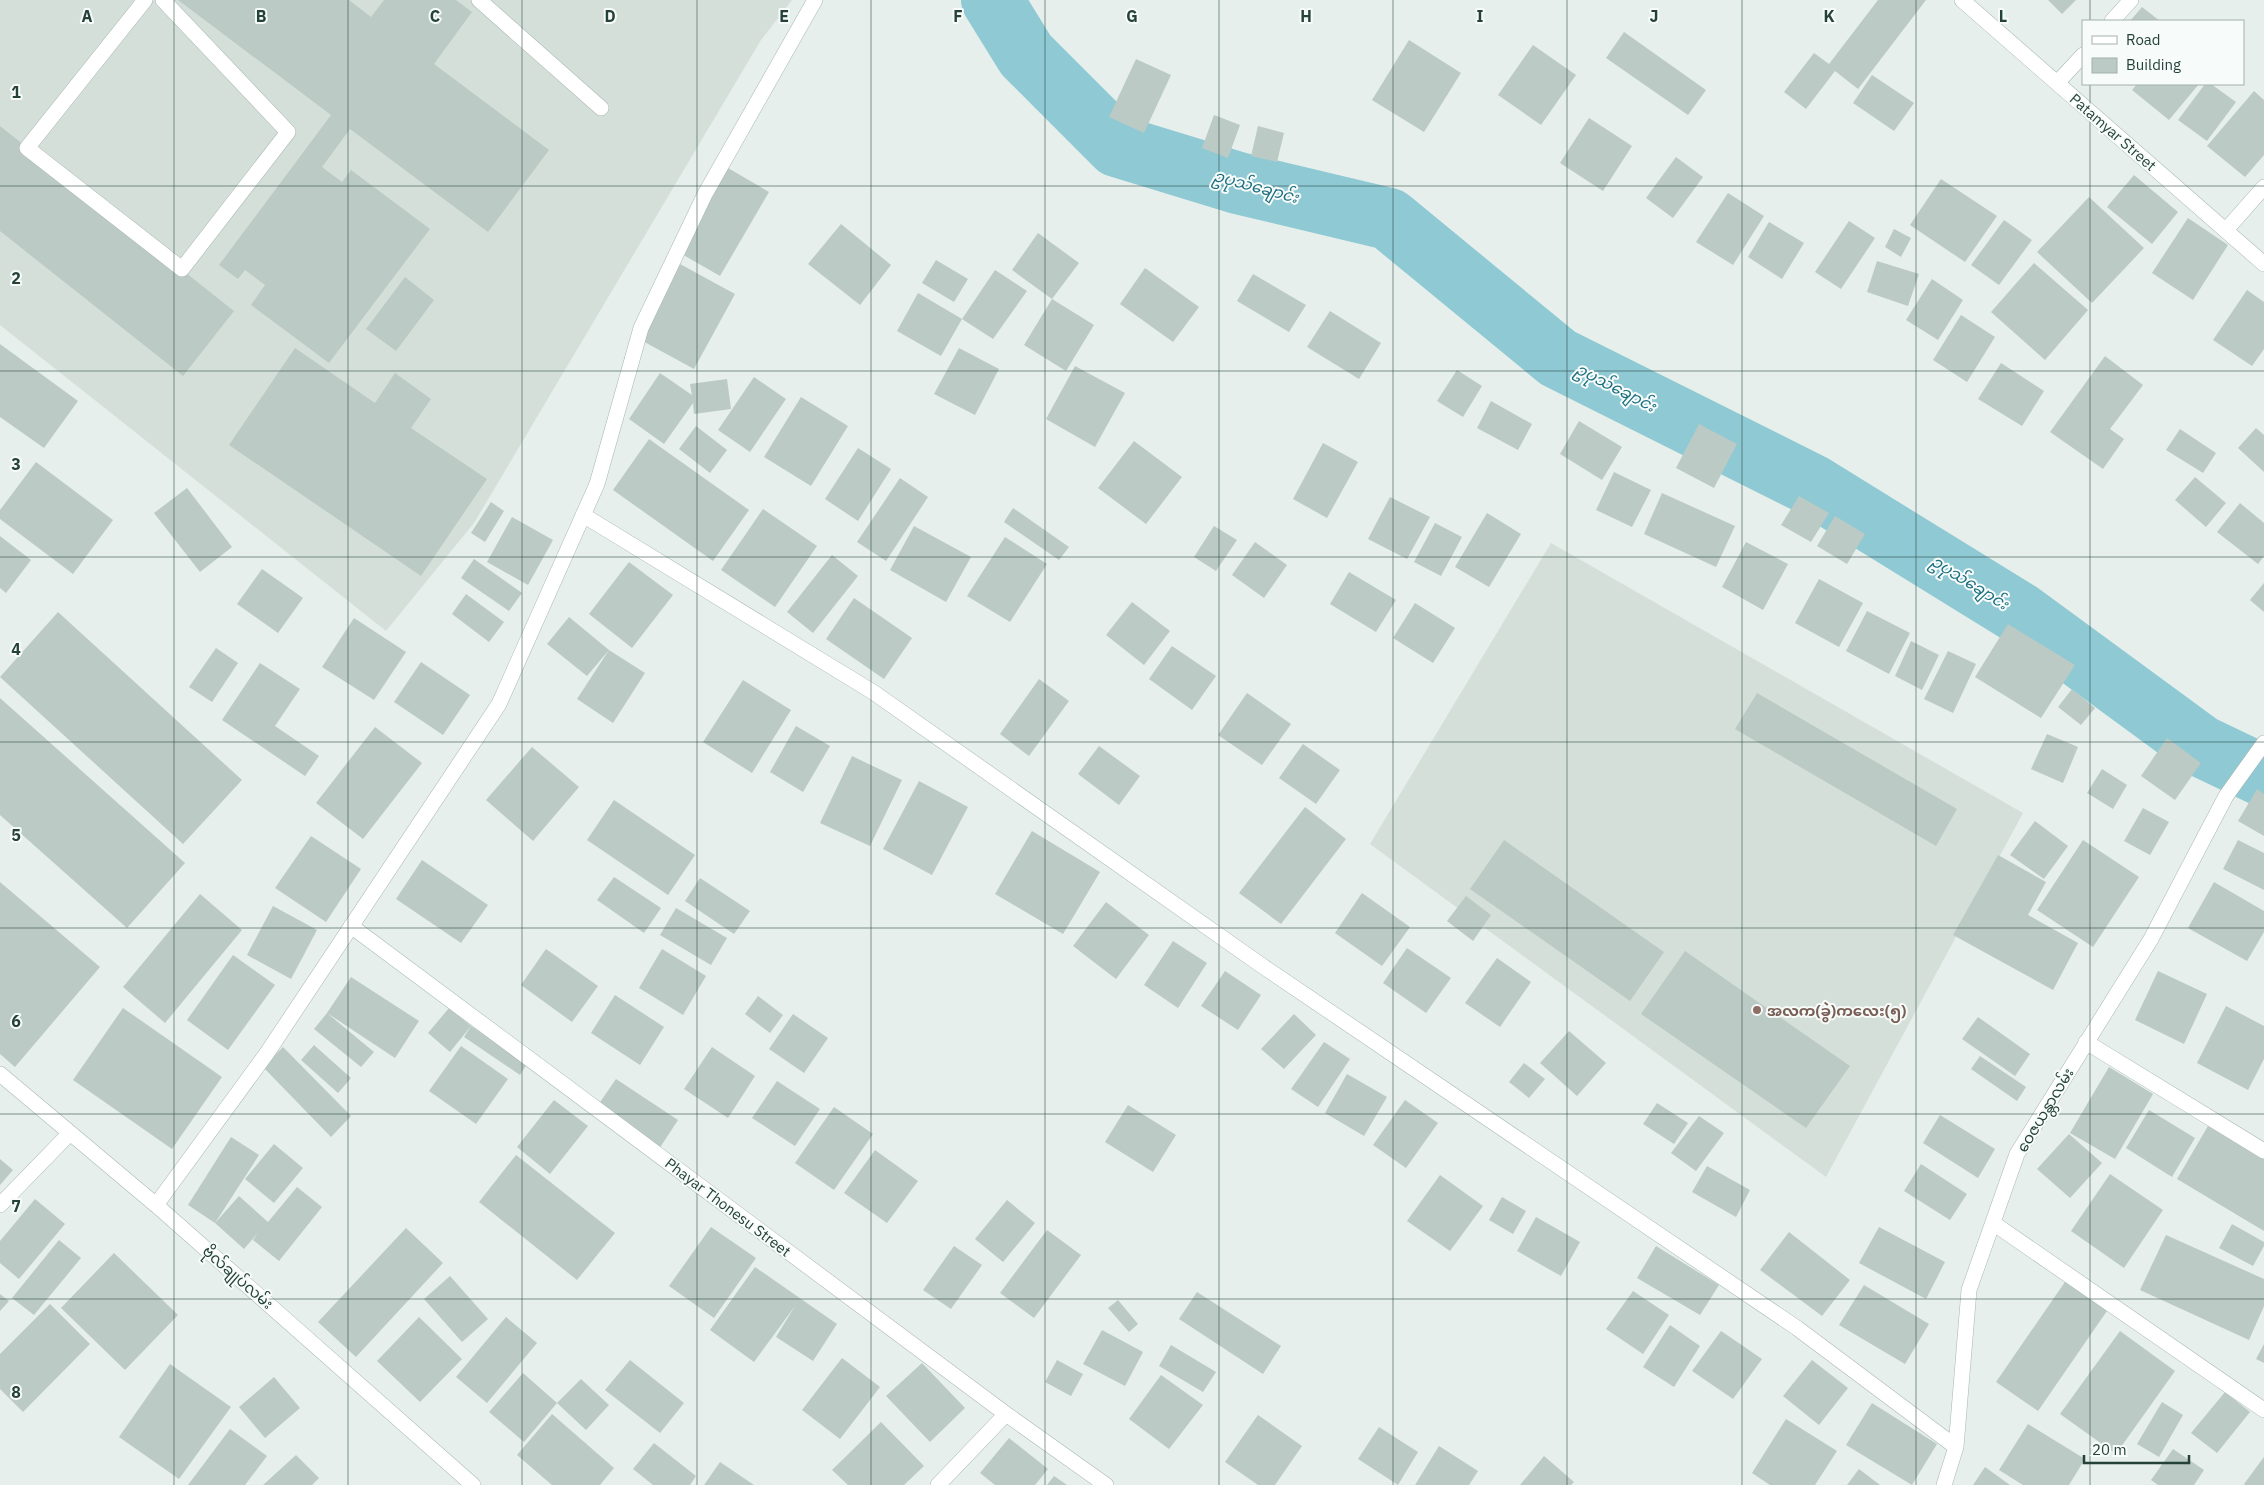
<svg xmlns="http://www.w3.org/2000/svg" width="2264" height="1485" font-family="'IBM Plex Sans','Noto Sans Myanmar',sans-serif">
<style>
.built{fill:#d4dfda}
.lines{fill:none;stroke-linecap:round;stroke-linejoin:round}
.river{stroke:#8ec9d4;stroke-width:62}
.building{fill:#bbcac4}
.service-casing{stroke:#a8b8b2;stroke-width:16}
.minor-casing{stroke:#a8b8b2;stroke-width:16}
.service{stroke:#fff;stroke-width:15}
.minor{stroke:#fff;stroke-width:15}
.grid{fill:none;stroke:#24423a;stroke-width:1;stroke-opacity:0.55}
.education-dot{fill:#8d6e63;stroke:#f7fbf9;stroke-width:2}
.labels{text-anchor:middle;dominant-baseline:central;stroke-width:4;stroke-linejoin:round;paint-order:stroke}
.street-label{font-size:15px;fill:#24423a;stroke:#f7fbf9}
.education-label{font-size:15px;font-weight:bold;fill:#785e54;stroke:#f7fbf9;text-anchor:start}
.water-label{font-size:16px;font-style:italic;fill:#1c6f80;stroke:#f7fbf9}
.grid-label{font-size:16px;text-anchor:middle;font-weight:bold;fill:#24423a;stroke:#f7fbf9;stroke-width:4;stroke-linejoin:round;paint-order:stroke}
</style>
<rect width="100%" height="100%" fill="#e6efeb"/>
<!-- built -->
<path class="built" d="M0,0H792L761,40L474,523L386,631L0,325Z
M1551,543L2023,813L1826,1177L1370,844Z"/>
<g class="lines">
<!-- river -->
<path class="river" d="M992,0L1026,55L1117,146L1238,183L1389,219L1558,358L1812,485L2021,614L2201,746L2264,776"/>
</g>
<!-- building -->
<path class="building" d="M178,0H349L371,17L384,0H456L472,12L434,64L549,150L488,232L350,129L322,167L342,182L351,170L430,229L329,363L251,305L265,285L245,270L238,279L219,265L331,115Z
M1878,0H1926L1858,89L1835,71L1806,109L1784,92L1814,53L1829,64Z
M2048,0H2076L2062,14Z
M2142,7L2160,21H2130Z
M1624,32L1706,90L1688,115L1606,58Z
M1409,40L1461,73L1424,132L1372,100Z
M1533,45L1576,75L1541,125L1498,95Z
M1136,59L1171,75L1144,133L1109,117Z
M1872,75L1914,103L1894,131L1853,103Z
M2137,84H2199L2169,120L2132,90Z
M2205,84H2211L2236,102L2207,141L2178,120Z
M2254,91L2264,100V155L2245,177L2207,146Z
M1214,115L1240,125L1228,158L1202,148Z
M1589,118L1632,146L1603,191L1560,163Z
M0,126L234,311L183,376L0,231Z
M1258,126L1284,133L1277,162L1251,156Z
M1676,157L1703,177L1673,218L1646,198Z
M728,168L769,192L720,276L680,253Z
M2134,175L2178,212L2152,244L2107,207Z
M1941,179L1997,216L1965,262L1910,225Z
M1728,193L1764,216L1733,265L1696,242Z
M2089,197L2144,248L2092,303L2037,252Z
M2188,218L2228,245L2193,300L2152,273Z
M2004,220L2032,240L1999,285L1971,265Z
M1849,221L1875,238L1841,289L1815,272Z
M1769,222L1804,243L1782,279L1748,257Z
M841,224L891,265L860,305L808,264Z
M1894,229L1911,238L1901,257L1885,247Z
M1038,233L1079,263L1052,299L1012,270Z
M936,260L968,279L954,302L922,283Z
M1877,261L1919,274L1908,306L1867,292Z
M2034,263L2088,310L2045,360L1991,312Z
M680,264L735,294L694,369L639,339Z
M1145,268L1199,307L1173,342L1120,304Z
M995,270L1027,291L993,339L962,319Z
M1253,274L1306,305L1289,332L1237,301Z
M405,277L434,300L396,351L366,329Z
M1932,279L1963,300L1938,340L1906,320Z
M2247,290L2264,302V349L2252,366L2213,340Z
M918,293L962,319L941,356L897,331Z
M1052,299L1094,325L1066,371L1024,345Z
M1330,311L1381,343L1359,379L1307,347Z
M1961,315L1995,337L1967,382L1933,360Z
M0,344L78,401L44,448L0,417Z
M295,348L375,403L395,373L431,399L411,428L487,479L421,576L229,445Z
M959,348L999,369L975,415L934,394Z
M2105,356L2143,385L2110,429L2124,439L2103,469L2050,432Z
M2001,363L2044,391L2022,426L1978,399Z
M1075,366L1125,393L1095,447L1046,419Z
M1457,370L1482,386L1463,417L1437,401Z
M660,373L692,395L690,384L727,379L731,409L694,414L693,403L664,444L629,419Z
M754,377L786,399L750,452L718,430Z
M801,397L848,426L811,486L764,457Z
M1491,401L1532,424L1518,450L1477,428Z
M1579,421L1622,447L1602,480L1560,454Z
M1699,424L1737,444L1714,488L1676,468Z
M696,426L727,450L710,473L679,449Z
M2256,428L2264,435V472L2238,448Z
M2180,429L2216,453L2203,473L2166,450Z
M649,439L749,510L713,561L613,490Z
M1134,441L1182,477L1146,524L1098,488Z
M1323,443L1358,462L1327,518L1293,499Z
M858,448L891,469L858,521L825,499Z
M36,462L113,520L73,574L0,519V510Z
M1614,472L1651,490L1632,527L1596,510Z
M2195,477L2226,503L2206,527L2175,500Z
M900,478L928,497L886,561L857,542Z
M187,488L232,547L200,572L154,513Z
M1662,493L1735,526L1716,567L1644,534Z
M1799,496L1829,513L1811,542L1781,525Z
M1390,497L1430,517L1407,559L1368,539Z
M491,502L504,511L485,542L471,533Z
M2240,503L2264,523V556L2258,564L2217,532Z
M1013,508L1069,547L1059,560L1004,522Z
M763,509L817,546L775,607L721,570Z
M1487,513L1521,534L1489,587L1455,567Z
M1835,516L1865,534L1847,564L1817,546Z
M512,517L553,540L528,585L487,562Z
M1435,523L1462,537L1441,576L1414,562Z
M914,526L971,557L946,602L890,570Z
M1214,526L1237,540L1216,571L1194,557Z
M0,536L31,560L6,593L0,588Z
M1005,537L1047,564L1010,622L967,596Z
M1255,542L1287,565L1264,598L1232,575Z
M1746,542L1788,564L1763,610L1722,587Z
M832,555L858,576L813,633L787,612Z
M474,559L522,593L509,611L461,578Z
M629,562L673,595L632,648L589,614Z
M262,569L303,598L278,633L237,604Z
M1349,572L1396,600L1376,632L1330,604Z
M1819,579L1863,603L1839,647L1795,623Z
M2264,583V612L2250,600Z
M466,594L504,622L489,642L452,614Z
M854,598L912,638L884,679L826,639Z
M1132,602L1170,631L1144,665L1106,635Z
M1415,603L1455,628L1433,663L1393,638Z
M1867,611L1910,633L1889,674L1846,651Z
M58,612L242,780L183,844L0,677Z
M569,617L609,650L587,676L547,644Z
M354,618L406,652L374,700L322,667Z
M2008,624L2075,665L2041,718L1975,677Z
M1911,641L1939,655L1922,690L1895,676Z
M1172,646L1216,676L1192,710L1149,679Z
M216,648L238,663L212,702L189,687Z
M609,650L645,673L613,723L577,699Z
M1948,651L1976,664L1953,713L1924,699Z
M421,662L470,695L443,735L394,702Z
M260,663L300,689L275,726L319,756L305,776L222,720Z
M1039,679L1069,701L1029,756L1000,734Z
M743,680L791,710L752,773L703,742Z
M2072,689L2095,708L2081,725L2058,707Z
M1247,693L1291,724L1262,765L1218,735Z
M1757,693L1957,809L1936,846L1735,729Z
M0,698L185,863L127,928L0,815Z
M796,726L830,746L803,792L770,772Z
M375,727L422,763L363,839L316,803Z
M2047,734L2078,747L2063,783L2031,769Z
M2167,738L2201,763L2175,800L2141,776Z
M1303,744L1340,770L1316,804L1279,778Z
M1099,746L1140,776L1119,805L1078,774Z
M532,747L579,787L533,841L486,800Z
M852,756L902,780L870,846L820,823Z
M2102,769L2127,785L2113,809L2087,793Z
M919,781L968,807L932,875L883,849Z
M2257,789L2264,794V836L2238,821Z
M614,800L695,855L668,895L587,840Z
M1305,807L1346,839L1281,924L1239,893Z
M2143,808L2169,822L2150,855L2124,841Z
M2035,821L2068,846L2044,879L2010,855Z
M1032,831L1100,872L1063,934L995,894Z
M311,836L361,869L326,922L275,888Z
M1504,840L1664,952L1630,1001L1470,889Z
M2083,840L2139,877L2093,947L2037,910Z
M2238,840L2264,853V890L2223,869Z
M1998,855L2046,882L2028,915L2078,943L2053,990L1953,935Z
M422,860L488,905L461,943L396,899Z
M614,877L661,908L644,933L597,900Z
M700,878L750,911L734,934L685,901Z
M0,882L100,967L15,1067L0,1054Z
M2214,882L2264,911V932L2247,961L2188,928Z
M1362,893L1410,927L1382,966L1335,933Z
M200,894L242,930L165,1023L123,987Z
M1466,896L1491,915L1473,941L1447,921Z
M1106,902L1149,935L1116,979L1073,946Z
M273,906L317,930L291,979L247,955Z
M676,908L727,938L711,965L660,935Z
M1173,941L1207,963L1178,1008L1144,985Z
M1407,948L1451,978L1426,1013L1383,983Z
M546,949L598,986L572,1022L521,985Z
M662,949L706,976L683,1015L639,988Z
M1685,951L1850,1066L1806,1128L1641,1014Z
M233,955L275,985L228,1050L187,1020Z
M1497,958L1531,982L1500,1027L1465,1003Z
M1225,971L1261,995L1238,1030L1201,1006Z
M2158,971L2207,994L2184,1044L2135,1020Z
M351,977L419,1021L395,1058L327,1013Z
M615,995L664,1027L640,1065L591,1033Z
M758,996L783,1015L770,1033L745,1014Z
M2226,1006L2264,1026V1059L2248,1090L2197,1063Z
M123,1008L222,1077L172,1149L73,1080Z
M449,1008L471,1026L450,1052L428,1033Z
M327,1013L374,1052L361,1067L314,1029Z
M793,1014L828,1038L804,1073L769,1049Z
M1294,1014L1316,1035L1284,1069L1261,1049Z
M1978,1017L2030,1054L2015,1076L1962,1039Z
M471,1026L527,1064L520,1075L464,1037Z
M1569,1031L1606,1063L1577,1096L1540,1063Z
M1324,1042L1350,1059L1318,1107L1291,1089Z
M314,1045L351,1078L338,1093L301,1060Z
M461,1046L508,1079L476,1124L429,1091Z
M283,1047L351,1116L331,1137L263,1067Z
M712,1047L755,1076L728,1118L684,1089Z
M1980,1056L2026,1087L2017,1101L1971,1069Z
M1524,1063L1545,1079L1529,1098L1509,1082Z
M2109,1067L2153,1094L2115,1159L2070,1133Z
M1347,1074L1387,1097L1364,1136L1325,1113Z
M616,1079L678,1120L659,1149L596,1108Z
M777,1081L820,1109L795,1146L752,1118Z
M554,1100L588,1126L550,1174L517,1147Z
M1405,1100L1438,1123L1406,1168L1373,1145Z
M1657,1103L1688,1123L1674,1144L1643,1124Z
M1128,1105L1176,1135L1153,1172L1105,1142Z
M834,1107L873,1134L834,1190L795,1163Z
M2149,1110L2195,1138L2172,1177L2126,1148Z
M1940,1115L1995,1149L1978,1178L1923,1143Z
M1699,1116L1724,1133L1696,1171L1671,1153Z
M2208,1126L2264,1159V1231L2177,1179Z
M2069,1134L2102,1163L2070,1198L2037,1169Z
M231,1137L259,1155L215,1223L239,1196L268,1222L297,1187L322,1207L279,1261L253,1240L258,1233L244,1249L215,1223L188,1205Z
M274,1144L303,1168L274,1203L245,1179Z
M875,1150L918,1181L887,1223L844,1193Z
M516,1155L615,1233L577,1280L479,1202Z
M0,1159L13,1170L0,1185Z
M1921,1164L1967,1194L1950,1220L1904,1191Z
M1707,1166L1750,1190L1736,1217L1692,1192Z
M2110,1174L2163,1210L2124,1268L2071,1231Z
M1440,1175L1483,1206L1450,1251L1407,1221Z
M1502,1197L1526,1211L1513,1234L1489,1220Z
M35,1199L65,1224L19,1279L0,1263V1241Z
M1007,1200L1035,1223L1003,1262L975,1239Z
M1536,1217L1580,1242L1561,1276L1517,1251Z
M2232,1224L2264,1242V1246L2253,1266L2219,1248Z
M711,1227L756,1258L714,1318L669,1286Z
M1879,1227L1945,1262L1926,1299L1859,1263Z
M406,1228L443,1263L356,1357L318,1322Z
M1047,1230L1081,1255L1034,1318L1000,1293Z
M1789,1232L1850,1280L1822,1316L1760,1270Z
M2166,1235L2264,1279V1306L2249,1340L2140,1290Z
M59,1240L81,1258L34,1315L12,1298Z
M954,1246L982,1265L951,1309L923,1290Z
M1656,1246L1719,1285L1700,1315L1637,1278Z
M114,1253L178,1315L125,1370L61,1308Z
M755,1267L837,1324L813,1361L776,1337L795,1306L754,1362L710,1330Z
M450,1276L488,1319L462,1342L424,1299Z
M2067,1279L2109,1308L2038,1411L1996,1382Z
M1864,1285L1929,1324L1905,1364L1839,1325Z
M1633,1291L1669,1315L1643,1354L1606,1329Z
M1197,1292L1281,1346L1263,1374L1179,1319Z
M0,1294L9,1301L0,1311Z
M1118,1300L1138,1324L1129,1332L1108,1308Z
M50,1304L90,1344L23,1412L0,1389V1354Z
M419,1317L462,1359L420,1402L377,1361Z
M506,1317L537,1343L487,1403L456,1377Z
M1670,1325L1700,1346L1674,1387L1643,1367Z
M1102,1330L1143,1352L1125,1386L1083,1364Z
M1721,1331L1762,1359L1733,1399L1692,1371Z
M2120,1331L2175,1371L2116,1454L2060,1414Z
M2264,1344V1363L2256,1359Z
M1171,1345L1216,1372L1203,1392L1159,1366Z
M842,1358L880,1387L840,1439L802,1410Z
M630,1360L684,1403L660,1433L605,1390Z
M1057,1360L1083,1374L1071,1396L1045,1382Z
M1812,1360L1848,1388L1819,1425L1783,1396Z
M922,1363L965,1408L930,1442L886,1396Z
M170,1364L231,1407L179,1479L119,1437Z
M523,1373L557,1403L524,1442L489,1412Z
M1161,1375L1203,1405L1169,1449L1129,1419Z
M274,1377L300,1408L265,1438L239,1407Z
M581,1379L609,1405L586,1430L557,1403Z
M2225,1392L2250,1412L2217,1453L2191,1433Z
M2162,1402L2183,1415L2159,1457L2137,1444Z
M1872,1403L1937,1444L1912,1485L1846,1445Z
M552,1414L614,1468L600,1485H552L517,1455Z
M1258,1415L1302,1446L1275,1485H1258L1225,1462Z
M1786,1419L1837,1451L1815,1485H1770L1752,1473Z
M881,1422L924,1466L904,1485H848L832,1470Z
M2028,1424L2085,1459L2069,1485H2023L1999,1470Z
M1379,1427L1418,1452L1398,1485L1358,1459Z
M230,1429L267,1456L245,1485H188Z
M1009,1438L1048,1469L1035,1485H995L980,1473Z
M654,1443L696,1476L690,1485H653L633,1469Z
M1439,1446L1478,1471L1469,1485H1415Z
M2173,1449L2204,1470L2194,1485H2158L2151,1480Z
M296,1455L319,1478L312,1485H263Z
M1544,1456L1574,1482L1571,1485H1520Z
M2264,1457V1485H2245L2244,1484Z
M720,1462L754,1485H704Z
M1985,1467L2010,1485H1973Z
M1859,1469L1880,1485H1847Z
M1054,1476L1067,1485H1047Z"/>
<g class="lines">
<defs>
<path id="service" d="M145,0L27,148L182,269L288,132L163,0
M479,0L601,108"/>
<path id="minor" d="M1962,0L2264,264
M2112,21L2131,0
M2057,83L2083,55
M2226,230L2264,187
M583,515L873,692L1261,965L1797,1328L1956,1447
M351,926L1006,1414L1106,1485
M2086,1042L2264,1151
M0,1074L156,1205L473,1485
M0,1205L70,1133
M156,1205L267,1053L499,704L597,484L641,328L705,194L815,0
M1993,1223L2264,1410
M938,1485L1006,1414
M1944,1485L1956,1447L1969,1290L2017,1154L2151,939L2226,796L2264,743"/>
</defs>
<!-- service casing -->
<use href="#service" class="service-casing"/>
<!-- minor casing -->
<use href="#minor" class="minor-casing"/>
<!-- service -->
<use href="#service" class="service"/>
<!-- minor -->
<use href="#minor" class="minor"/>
</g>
<!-- grid -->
<path class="grid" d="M174,0V1485M348,0V1485M522,0V1485M697,0V1485M871,0V1485M1045,0V1485M1219,0V1485M1393,0V1485M1567,0V1485M1742,0V1485M1916,0V1485M2090,0V21M2090,84V1485M0,186H2264M0,371H2264M0,557H2264M0,742H2264M0,928H2264M0,1114H2264M0,1299H2264"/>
<!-- markers -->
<circle class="education-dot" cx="1757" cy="1010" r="5"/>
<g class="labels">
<!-- street labels -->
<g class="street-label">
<text transform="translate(2113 132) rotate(41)">Patamyar Street</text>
<text transform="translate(2045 1110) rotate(-59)">ဝေဇယန္တာလမ်း</text>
<text transform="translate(728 1207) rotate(37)">Phayar Thonesu Street</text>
<text transform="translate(238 1277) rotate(41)">ဗိုလ်ချုပ်လမ်း</text>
</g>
<!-- education labels -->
<g class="education-label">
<text x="1767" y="1010">အလက(ခွဲ)ကလေး(၅)</text>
</g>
<!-- water labels -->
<g class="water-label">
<text transform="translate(1256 186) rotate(15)">ဥပုသ်ချောင်း</text>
<text transform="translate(1616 387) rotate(27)">ဥပုသ်ချောင်း</text>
<text transform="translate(1970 582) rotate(32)">ဥပုသ်ချောင်း</text>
</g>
</g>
<g class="grid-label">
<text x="87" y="22">A</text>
<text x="261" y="22">B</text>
<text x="435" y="22">C</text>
<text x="610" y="22">D</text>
<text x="784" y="22">E</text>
<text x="958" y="22">F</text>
<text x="1132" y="22">G</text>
<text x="1306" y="22">H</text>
<text x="1480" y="22">I</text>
<text x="1654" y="22">J</text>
<text x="1829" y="22">K</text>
<text x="2003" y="22">L</text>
<text x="16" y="98">1</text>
<text x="16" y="284">2</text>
<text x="16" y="470">3</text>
<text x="16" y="655">4</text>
<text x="16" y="841">5</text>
<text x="16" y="1027">6</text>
<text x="16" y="1212">7</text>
<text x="16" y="1398">8</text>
</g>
<!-- legend -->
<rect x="2082" y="20" width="162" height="65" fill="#f7fbf9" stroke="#a3b1ad"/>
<rect x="2092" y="36" width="25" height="8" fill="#ffffff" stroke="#a3b1ad"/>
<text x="2126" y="45" font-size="15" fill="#24423a">Road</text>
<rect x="2092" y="58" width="25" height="15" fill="#bbcac4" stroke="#a3b1ad"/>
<text x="2126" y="70" font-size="15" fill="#24423a">Building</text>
<!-- scale -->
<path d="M2084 1455v8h105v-8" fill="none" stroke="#24423a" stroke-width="2.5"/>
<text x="2092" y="1455" font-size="15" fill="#24423a" stroke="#f7fbf9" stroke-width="4" paint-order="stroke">20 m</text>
</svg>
